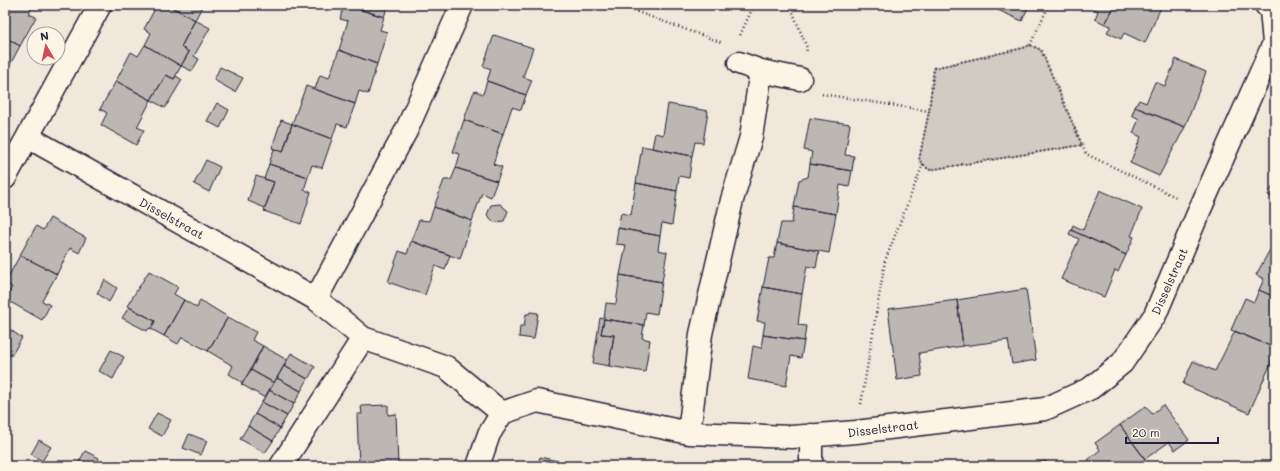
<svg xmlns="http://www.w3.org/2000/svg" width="1280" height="471" font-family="Mali,sans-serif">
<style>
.green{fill:#d1cbc3;stroke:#7a767f}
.building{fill:#bcb7b3;stroke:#22223b}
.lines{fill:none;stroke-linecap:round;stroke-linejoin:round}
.minor-casing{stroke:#22223b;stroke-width:25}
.path{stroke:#22223b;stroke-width:2.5;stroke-dasharray:1 3;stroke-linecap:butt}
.minor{stroke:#fcf5e5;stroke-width:22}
.labels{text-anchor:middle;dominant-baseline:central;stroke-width:3;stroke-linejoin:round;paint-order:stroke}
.street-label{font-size:12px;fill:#22223b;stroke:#fcf5e5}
</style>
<rect width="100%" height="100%" fill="#efe8db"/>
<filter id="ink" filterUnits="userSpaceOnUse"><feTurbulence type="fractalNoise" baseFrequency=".025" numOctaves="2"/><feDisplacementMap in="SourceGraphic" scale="8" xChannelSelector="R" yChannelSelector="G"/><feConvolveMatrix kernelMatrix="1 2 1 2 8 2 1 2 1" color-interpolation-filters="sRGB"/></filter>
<g filter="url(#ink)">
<!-- green -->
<path class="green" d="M1030,45L1041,50L1082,145L929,170L919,160L929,111L934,68L1023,48Z"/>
<!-- building -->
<path class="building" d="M5,5H33L29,14L36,17L20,46L5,37Z
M157,5H168L195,20L181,47L189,52L181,66L145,45L151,33L144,29Z
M168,5H203L195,20Z
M344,5L384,17L380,30L387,32L377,64L339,50L348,21L340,19Z
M348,5H388L384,17Z
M987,5H1029L1022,21Z
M1086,5H1115L1105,24L1095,19L1098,11Z
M1115,5H1162L1145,43L1124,33L1121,39L1107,32L1111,26L1105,24Z
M195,20L210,28L194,56L199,59L192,71L181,66L189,52L181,47Z
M494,35L533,48L523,77L532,80L526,95L487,81L491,69L483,66Z
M5,37L20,46L5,74Z
M145,45L181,66L174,79L166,75L151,100L116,81L131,52L138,56Z
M339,50L377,64L368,94L359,91L355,104L315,89L320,75L329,78Z
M1176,59L1206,72L1185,127L1135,107L1139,100L1146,103L1155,82L1165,86Z
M220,67L243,78L235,92L214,80Z
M166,75L174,79L176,76L182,80L165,108L151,100Z
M116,81L151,100L137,127L144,130L136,145L101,125L107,113L100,109Z
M487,81L526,95L521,110L512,107L503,134L464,120L473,94L475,91L483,94Z
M306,86L355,104L347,127L337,124L332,139L292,124Z
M217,103L229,110L220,128L207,121Z
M668,104L708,111L703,143L695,142L692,156L652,148L655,133L663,135Z
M1135,107L1185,127L1159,176L1130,163L1141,137L1133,133L1139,119L1132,115Z
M810,118L850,124L845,155L854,156L852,171L810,164L812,152L804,150Z
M281,120L292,124L283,152L272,148Z
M464,120L503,134L493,164L502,167L497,181L456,168L460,154L453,152Z
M292,124L332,139L322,168L312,165L308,177L269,164L274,149L283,152Z
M642,146L692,156L689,178L679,176L677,191L636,183Z
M206,160L220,167L209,192L194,184Z
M269,164L308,177L304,190L311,192L301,224L264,211L274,182L264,179Z
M810,164L852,171L849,187L840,185L836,214L794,207L799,180L808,177Z
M456,168L497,181L491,197L482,193L472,221L434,207L444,180H451Z
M256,176L274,182L265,208L248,201Z
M1275,182V198L1268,195Z
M636,183L677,191L672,225L662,223L660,236L618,228L621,213L631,215Z
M1100,190L1142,209L1131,236L1134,237L1126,255L1071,230L1073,225L1083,230Z
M500,204L508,211L504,221L494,222L487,215L491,205Z
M434,207L472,221L460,259L411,241L419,220L429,221Z
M794,207L836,214L829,253L777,243L781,223H792Z
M50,218L86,238L79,253L70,248L57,274L20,255L36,226L43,230Z
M618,228L660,236L658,250L667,252L662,282L620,275L626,245L616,244Z
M1071,230L1126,255L1118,272L1115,270L1104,297L1061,279L1079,239L1069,234Z
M411,241L450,255L445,270L435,266L425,295L388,282L399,251L407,254Z
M777,243L819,251L816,268L807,266L802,294L763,287L769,258H774Z
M1272,246L1275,248V297L1259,290L1264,279L1256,275Z
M20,255L57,274L42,301L50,305L42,320L5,299L12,287L5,283Z
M149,271L178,287L174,294L184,300L164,336L151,329L155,321L127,306Z
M620,275L662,282L657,314L646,312L644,325L604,319L606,303L616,304Z
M105,280L117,288L109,302L97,293Z
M763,287L802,294L798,325L806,326L804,341L763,335L765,322L757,321Z
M1026,289L1036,360L1012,364L1008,340L963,346L957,300Z
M1259,290L1275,297V335L1270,346L1231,330L1245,298L1254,302Z
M184,300L197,308L200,300L228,317L208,351L182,337L178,344L164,336Z
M957,300L963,346L919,353L922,376L897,380L888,309Z
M129,307L155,321L151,329L149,328L147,331L122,318Z
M530,312L538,313L534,339L519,337L520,326H524L526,314H529Z
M228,317L256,332L252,340L263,346L243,383L229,374L233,366L208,351Z
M600,318L604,319L601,334L614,335L609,366L593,363Z
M604,319L644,325L642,338L650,340L645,372L609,366L614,335L601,334Z
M5,326L22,338L11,356L5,352Z
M1235,331L1275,348V354L1249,413L1183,384L1193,361L1215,371Z
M763,335L804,341L801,358L791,356L786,386L748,379L753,346L761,348Z
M263,346L287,360L274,383L251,370Z
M111,350L124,357L113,379L99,371Z
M291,353L315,367L308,379L284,366Z
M284,366L308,379L301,391L277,378Z
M251,370L274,383L265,398L241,384Z
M277,378L301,391L294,404L269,390Z
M269,390L294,404L287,416L262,402Z
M262,402L287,416L280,428L255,414Z
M388,405V415L396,414L398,466H359L357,414H362L361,406Z
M1163,405L1189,440L1175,450L1169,442L1145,459L1120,425L1146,406L1152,414Z
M157,413L171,420L162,436L148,429Z
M255,414L280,428L273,441L248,426Z
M1120,425L1145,459L1136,466H1093L1088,460L1100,450L1095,443Z
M248,426L273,441L265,453L240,439Z
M189,434L207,441L201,455L183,448Z
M39,440L51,447L42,461L31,454Z
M85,451L99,458L95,466H77Z
M540,457L579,466H538Z
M1046,461L1047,466H1020Z"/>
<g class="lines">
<defs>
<path id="minor" d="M739,63L761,71L800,79
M28,137L316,299L363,338L446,367L502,413
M5,178L100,5
M316,299L406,131L462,5
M689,433L701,334L732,200L751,137L761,71
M281,466L363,338
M478,466L489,434L502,413L537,401L689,433L792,437L856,432L1045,409L1091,388L1122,363L1155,315L1200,209L1274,43L1271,10L1266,5
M811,466V435"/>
</defs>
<!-- minor casing -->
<use href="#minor" class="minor-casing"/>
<!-- path -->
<path class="path" d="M618,5L723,43
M790,5L807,48L806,53
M740,35L754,5
M1030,45L1049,5
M822,94L929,111
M1082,145L1086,154L1176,197
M861,404L885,261L923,164L919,160L929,111L934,68L1023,48L1030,45L1041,50L1082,145L929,170L923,164"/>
<!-- minor -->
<use href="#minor" class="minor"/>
</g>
</g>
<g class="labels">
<!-- street labels -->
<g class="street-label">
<text transform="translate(172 218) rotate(29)">Disselstraat</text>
<text transform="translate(1169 281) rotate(-66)">Disselstraat</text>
<text transform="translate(883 428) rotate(-7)">Disselstraat</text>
</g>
</g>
<!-- margin -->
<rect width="1280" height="471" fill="none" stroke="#fcf5e5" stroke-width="20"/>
<rect x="10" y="10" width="1260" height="451" fill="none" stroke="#22223b" stroke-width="1.5" filter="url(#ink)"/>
<!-- north arrow -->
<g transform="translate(46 46) rotate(351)"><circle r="19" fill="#fcf5e5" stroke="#a5a1a1"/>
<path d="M0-3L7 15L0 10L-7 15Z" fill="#d1495b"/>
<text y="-6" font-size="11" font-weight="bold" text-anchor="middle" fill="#22223b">N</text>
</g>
<!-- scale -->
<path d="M1126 437v6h92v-6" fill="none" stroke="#22223b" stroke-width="2"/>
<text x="1132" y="437" font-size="12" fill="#22223b" stroke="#fcf5e5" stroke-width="3" paint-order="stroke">20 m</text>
</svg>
